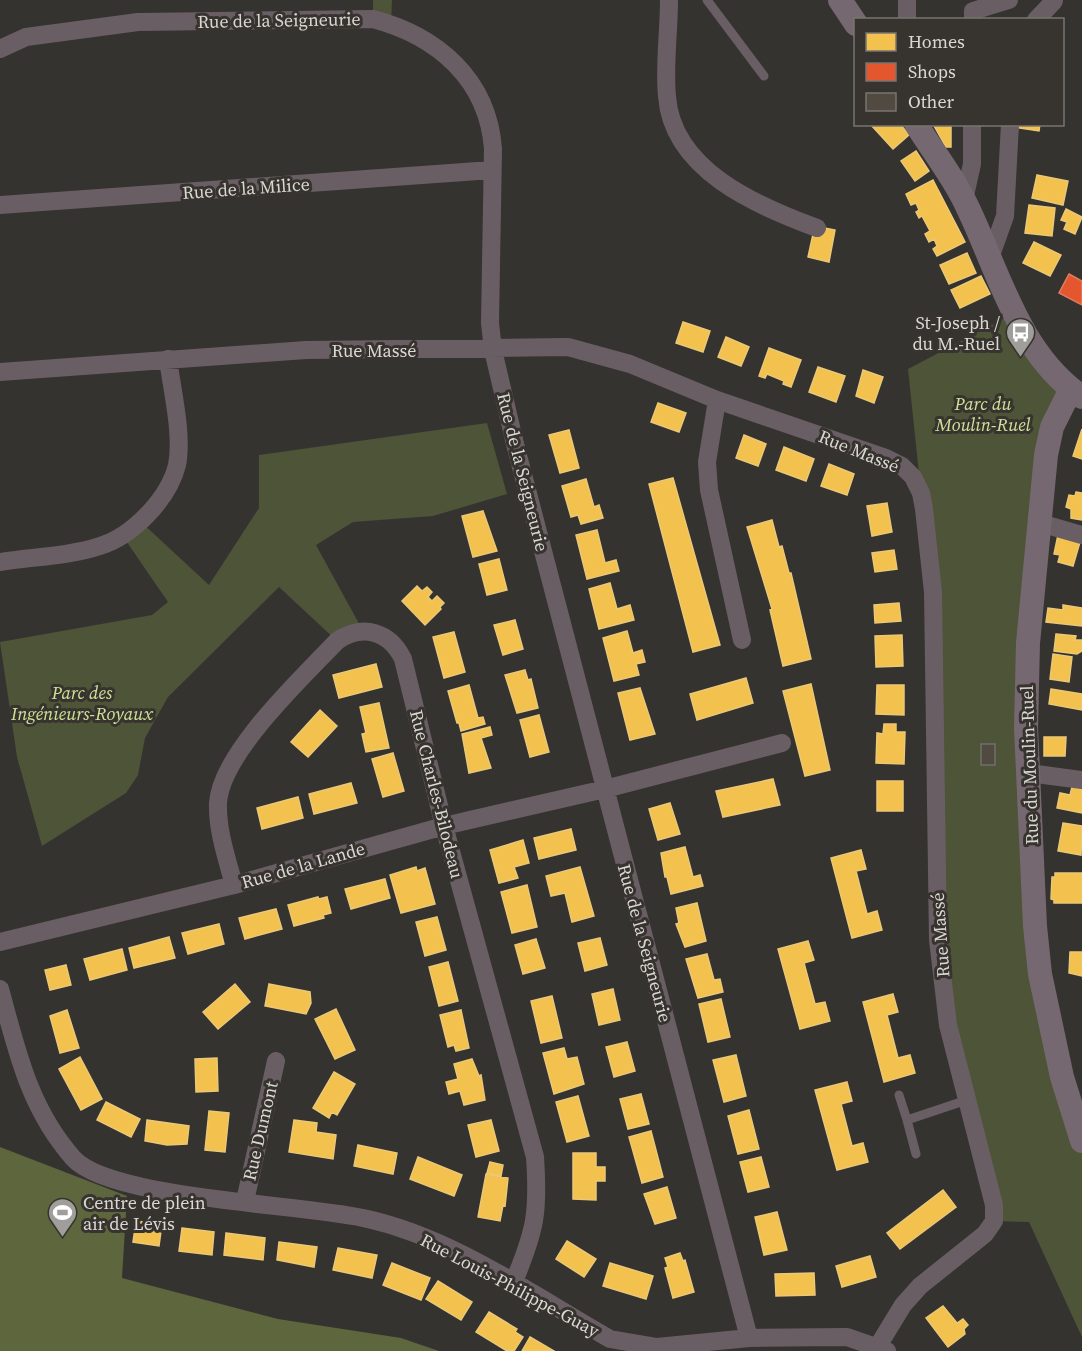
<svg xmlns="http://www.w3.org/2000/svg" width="1082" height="1351" font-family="'Source Serif 4',serif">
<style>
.green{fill:#4d5438}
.forest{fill:#5d663d}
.homes{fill:#f2c14e;stroke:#ebc876;stroke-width:1.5}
.shops{fill:#e4572e;stroke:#e17d60;stroke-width:1.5}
.building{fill:#514a40;stroke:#706f6c;stroke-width:1.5}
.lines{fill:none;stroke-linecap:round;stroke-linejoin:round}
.lane{stroke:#6a5e65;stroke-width:9}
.street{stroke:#6a5e65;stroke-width:18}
.secondary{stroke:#756870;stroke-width:24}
.labels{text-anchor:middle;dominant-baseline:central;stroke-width:6;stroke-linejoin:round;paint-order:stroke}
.street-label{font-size:18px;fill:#dad7d4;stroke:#37332e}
.poi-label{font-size:18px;fill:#dad7d4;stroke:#37332e;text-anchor:end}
.park-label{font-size:18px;font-style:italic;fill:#cfe296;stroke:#37332e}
</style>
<rect width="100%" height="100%" fill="#353330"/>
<!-- green -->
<path class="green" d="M373,0H392L391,24L373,19Z
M1014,313L1071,389L1060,409L1034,596L1035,926L1082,1141V1337L1029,1222L994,1221L948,1025L921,493L908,369Z
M487,423L507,494L433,516L353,522L316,545L363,631L337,641L279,587L168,697L145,738L138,775L126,793L42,846L17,757L0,642L152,615L168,602L122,535L140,521L209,585L259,508V455Z"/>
<!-- forest -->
<path class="forest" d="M0,1147L127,1196L122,1278L278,1319L401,1338L439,1351H0Z"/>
<!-- homes -->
<path class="homes" d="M900,124L909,135L893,149L871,125Z
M933,124H951V147H946Z
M1020,124H1040L1039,131L1019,128Z
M916,151L929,171L915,181L901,161Z
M1037,175L1068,181L1063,205L1032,198Z
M933,180L965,242L937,256L933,249L937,246L934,239L929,242L925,234L930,231L922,216L919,218L916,212L919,210L916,203L911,205L906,194Z
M1029,205L1055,208L1052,236L1025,233Z
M1066,209L1082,217L1075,234L1064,229L1067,222L1061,220Z
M820,227L835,230L829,262L808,257L813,234Z
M1034,242L1061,255L1050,276L1023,263Z
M967,253L976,273L949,284L940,265Z
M981,276L990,294L960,308L951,290Z
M683,322L710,331L703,352L676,343Z
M726,337L749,347L741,366L718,357Z
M769,348L801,360L791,387L783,384L784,381L767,374L765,378L759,376Z
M818,367L845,376L836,402L809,392Z
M863,370L883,377L874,403L856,396Z
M658,403L686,413L679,432L651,422Z
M1082,429V459L1073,456Z
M569,430L579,468L560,473L549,435Z
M744,435L766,444L758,466L736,458Z
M784,447L814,459L806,481L776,470Z
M829,464L854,474L847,495L821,486Z
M673,478L720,645L693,652L649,484Z
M586,479L594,507L599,505L603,518L581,524L578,515L571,517L562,486Z
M1076,492L1082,493V520L1071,518V509L1066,507L1069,495L1075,496Z
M887,503L892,532L872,536L867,506Z
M483,511L497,551L473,557L462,516Z
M772,520L779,547L782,546L789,573H791L811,659L783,666L770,610L772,609L747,527Z
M597,530L605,563L616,560L619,571L587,579L576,535Z
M1058,535L1080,542L1073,566L1058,562L1060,555L1054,554Z
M894,550L897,569L875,572L872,553Z
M499,559L507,590L487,595L479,564Z
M610,583L617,609L630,605L634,620L599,629L589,589Z
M417,586L422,591L427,587L432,592L428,597L432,601L437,596L444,603L440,607L441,609L425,625L402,601Z
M899,603L901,621L875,623L874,605Z
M1063,605L1082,608V626L1046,622L1048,608L1063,610Z
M515,620L523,649L503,655L494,625Z
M627,631L633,653L642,650L645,662L636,664L639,675L614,681L603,638Z
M454,632L465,672L444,678L433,637Z
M1056,634L1076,636L1075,640H1082V651L1077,654L1054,651Z
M902,635L903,666L876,667L875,636Z
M1053,654L1072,657L1069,682L1050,679Z
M376,664L382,687L339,698L333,675Z
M525,670L528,680L531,679L538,708L517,713L505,675Z
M746,678L753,703L697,720L690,694Z
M811,684L830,770L805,776L783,691Z
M469,685L478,718L483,717L485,724L461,731L459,723H457L448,691Z
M877,685H904V715L876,714Z
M640,688L655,734L630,740L618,693Z
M1051,689L1082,694V710L1049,704Z
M379,703L389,748L366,752L362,734L366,733L360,707Z
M320,710L337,726L308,757L291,742Z
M539,715L549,752L530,757L520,720Z
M884,724H896V732H905L904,764L876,763L877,733L883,734Z
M490,727L492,735L481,738L491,768L469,773L462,734Z
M1044,737H1066L1065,756H1044Z
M393,753L404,791L383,797L372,759Z
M773,779L780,805L723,817L716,791Z
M877,781H903V811H877Z
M351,783L357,803L314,814L309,794Z
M1073,783L1082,785V813L1057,808L1060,793L1070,795Z
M298,797L303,818L262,829L257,808Z
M670,803L680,834L658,840L649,809Z
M1063,823L1082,826L1081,855L1058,851Z
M571,829L576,850L539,859L534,838Z
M523,840L529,863L514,867L518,878L499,883L490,850Z
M685,847L693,877L700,875L703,886L671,894L667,877H665L661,853Z
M861,850L866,869L856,871L867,914L877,911L882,930L852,938L831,858Z
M416,867L417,871L425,868L435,904L401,913L390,875Z
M580,867L594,916L572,922L565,893L551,896L546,876Z
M1055,873H1082V903H1054V900L1051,899L1052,877H1055Z
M385,879L390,898L351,909L345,889Z
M527,885L537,927L512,933L501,892Z
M318,897L319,899L327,897L331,913L323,915L324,918L294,926L288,905Z
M697,903L706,941L685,947L676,924L679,923L676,908Z
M276,909L282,929L245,939L239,918Z
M437,917L446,950L425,956L416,922Z
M219,924L224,944L188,954L182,933Z
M169,937L175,958L134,968L129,948Z
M600,938L607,965L585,971L578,943Z
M536,939L545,968L523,974L515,945Z
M808,941L814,960L804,963L815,1004L825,1002L830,1021L800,1029L778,949Z
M122,949L127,970L90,980L84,959Z
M1070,952H1082V976L1069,973Z
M707,954L714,980L720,979L723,992L698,998L686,959Z
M448,962L458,1001L439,1006L429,967Z
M66,965L71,985L50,990L45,970Z
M235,984L250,1002L218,1029L203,1012Z
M269,984L310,992L311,1003L306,1014L265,1006Z
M613,989L620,1020L599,1025L592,994Z
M893,994L898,1012L887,1015L898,1058L910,1055L915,1073L884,1082L863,1002Z
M552,996L562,1038L541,1043L531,1001Z
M721,999L730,1037L708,1042L699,1004Z
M336,1009L355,1050L335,1059L315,1019Z
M67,1010L79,1048L60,1053L50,1016Z
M461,1010L469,1048L456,1051L454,1045L448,1047L440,1015Z
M627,1042L635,1071L614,1077L606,1047Z
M564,1048L567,1059L577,1057L584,1084L554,1094L543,1053Z
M736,1055L746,1096L724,1102L713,1060Z
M80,1057L102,1099L81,1110L59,1069Z
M217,1058L218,1091L196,1092L195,1059Z
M472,1059L479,1076L481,1075L485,1100L464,1105L460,1091L449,1094L446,1082L458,1079L454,1064Z
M334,1072L355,1084L337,1115L332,1112L329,1118L313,1108Z
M847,1082L852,1101L841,1104L852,1146L863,1143L868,1162L837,1170L815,1090Z
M641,1094L649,1124L628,1129L620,1099Z
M578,1096L589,1136L567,1142L556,1102Z
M106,1102L140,1119L131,1137L97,1120Z
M749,1110L759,1149L738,1154L728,1116Z
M209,1111L229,1113L225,1152L205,1150Z
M147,1120L189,1126L187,1144L167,1145L145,1141Z
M294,1120L317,1123L316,1132L336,1135L333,1159L289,1152Z
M491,1120L499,1151L476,1157L468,1125Z
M651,1131L663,1177L642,1183L629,1137Z
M358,1145L397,1153L393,1174L354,1166Z
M573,1153H596V1167H605V1181H596V1200L573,1199Z
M418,1157L462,1175L454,1196L410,1179Z
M761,1157L769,1187L748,1192L740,1162Z
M490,1162L503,1165L501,1176L487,1173Z
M486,1174L508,1178L505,1206L503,1205L500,1221L478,1217Z
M667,1187L676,1218L655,1224L644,1194Z
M943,1190L956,1207L900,1249L887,1233Z
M777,1212L787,1250L764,1255L755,1217Z
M136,1221L162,1224L159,1246L133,1242Z
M182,1228L214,1232L212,1255L179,1251Z
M226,1233L265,1238L263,1260L224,1255Z
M567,1241L596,1259L584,1277L556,1259Z
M279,1242L317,1247L314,1267L277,1260Z
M338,1248L377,1255L372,1278L333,1270Z
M680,1253L683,1261L685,1260L694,1292L673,1298L665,1268L668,1267L665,1258Z
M870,1256L876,1277L842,1287L836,1266Z
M392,1263L430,1278L421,1300L383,1285Z
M610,1263L653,1276L646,1299L603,1286Z
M814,1273L815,1295L776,1296L775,1274Z
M438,1281L472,1302L461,1320L426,1299Z
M943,1306L957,1323L963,1319L968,1325L964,1329L965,1334L948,1347L926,1318Z
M489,1312L517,1329L515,1332L523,1337L514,1351H507L476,1332Z
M530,1337L554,1351H522Z"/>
<!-- shops -->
<path class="shops" d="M1069,274L1082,281V305L1059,293Z"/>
<!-- building -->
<path class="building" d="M981,744H995V765H981Z"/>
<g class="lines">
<!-- lane -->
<path class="lane" d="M707,0L764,76
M899,1095L907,1120L967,1100
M907,1120L916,1154"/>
<!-- street -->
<path class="street" d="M669,0C669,32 664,65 667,96C672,170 757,206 817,228
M907,0V20
M973,20V11L1009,0
M1036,20L1054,1
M0,49L26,37L138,22L373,19C437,36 488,79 493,149L490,323L493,350L515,444L749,1338
M964,200L972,164V124
M0,205L492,170
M990,258L1005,216L1010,124
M0,372L306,350L568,347L630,364L717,400L886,458L902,466L913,477L921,493L924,509L933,592L938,940L948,1025L994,1205V1221L985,1234L920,1286L903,1305L878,1346
M717,400L707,462L709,490L742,640
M1040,523L1082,535
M0,562C31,557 70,556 100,546C133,536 169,498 177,465C183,435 172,390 168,359
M1029,773L1082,780
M234,885C227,859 217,830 218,803C221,753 303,677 337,641C363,623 390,632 403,659L444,826L535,1157C539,1214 535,1231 513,1284
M0,942L234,885L444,826L605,789L782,743
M0,989C17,1051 29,1108 73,1158C109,1199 302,1204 363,1218C450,1236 533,1295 610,1339L657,1347L749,1338L847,1337L887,1351
M245,1201L276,1061"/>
<!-- secondary -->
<path class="secondary" d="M840,0L856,24
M916,124C932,150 952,175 965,202C998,268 1017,353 1082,397
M1071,389L1052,427L1046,455L1028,643L1026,728L1035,926L1040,974L1062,1077L1082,1141"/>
</g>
<!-- icons -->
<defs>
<symbol id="bus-pin" viewBox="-11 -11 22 30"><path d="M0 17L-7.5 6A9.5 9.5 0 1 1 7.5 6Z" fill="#a09e9b" stroke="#37332e"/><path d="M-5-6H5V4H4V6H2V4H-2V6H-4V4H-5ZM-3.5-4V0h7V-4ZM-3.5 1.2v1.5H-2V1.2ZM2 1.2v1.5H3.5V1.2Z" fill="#fff"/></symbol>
<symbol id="stadium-pin" viewBox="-11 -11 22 30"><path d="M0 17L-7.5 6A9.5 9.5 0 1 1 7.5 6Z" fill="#a09e9b" stroke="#37332e"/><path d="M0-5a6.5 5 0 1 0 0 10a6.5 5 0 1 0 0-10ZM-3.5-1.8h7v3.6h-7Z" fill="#fff"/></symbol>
</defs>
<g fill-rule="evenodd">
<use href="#bus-pin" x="1004" y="316" width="33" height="45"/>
<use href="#stadium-pin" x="46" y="1196" width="33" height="45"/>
</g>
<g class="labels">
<!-- street labels -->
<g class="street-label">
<text transform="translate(279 20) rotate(-1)">Rue de la Seigneurie</text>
<text transform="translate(246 188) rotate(-4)">Rue de la Milice</text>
<text x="374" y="350">Rue Massé</text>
<text transform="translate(859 451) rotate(22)">Rue Massé</text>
<text transform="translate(523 472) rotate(76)">Rue de la Seigneurie</text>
<text transform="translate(1029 765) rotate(-92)">Rue du Moulin-Ruel</text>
<text transform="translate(437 794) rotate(76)">Rue Charles-Bilodeau</text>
<text transform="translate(303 865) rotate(-16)">Rue de la Lande</text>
<text transform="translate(940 935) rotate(-94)">Rue Massé</text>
<text transform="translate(645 943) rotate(75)">Rue de la Seigneurie</text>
<text transform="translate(260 1131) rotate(-77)">Rue Dumont</text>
<text transform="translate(510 1285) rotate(28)">Rue Louis-Philippe-Guay</text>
</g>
<!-- poi labels -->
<g class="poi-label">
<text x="1000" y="322">St-Joseph /<tspan x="1000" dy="21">du M.-Ruel</tspan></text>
<text x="83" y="1202" text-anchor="start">Centre de plein<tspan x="83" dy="21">air de Lévis</tspan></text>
</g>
<!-- park labels -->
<g class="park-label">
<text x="983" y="403">Parc du<tspan x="983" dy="21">Moulin-Ruel</tspan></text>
<text x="82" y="692">Parc des<tspan x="82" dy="21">Ingénieurs-Royaux</tspan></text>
</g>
</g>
<!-- legend -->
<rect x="854" y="18" width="210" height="108" fill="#37332e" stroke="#787570" stroke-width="1.5"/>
<rect x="866" y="33" width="30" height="18" fill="#f2c14e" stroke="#787570" stroke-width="1.5"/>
<text x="908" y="48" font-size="18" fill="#dad7d4">Homes</text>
<rect x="866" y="63" width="30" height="18" fill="#e4572e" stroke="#787570" stroke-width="1.5"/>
<text x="908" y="78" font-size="18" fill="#dad7d4">Shops</text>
<rect x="866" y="93" width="30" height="18" fill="#514a40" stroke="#787570" stroke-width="1.5"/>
<text x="908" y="108" font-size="18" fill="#dad7d4">Other</text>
</svg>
